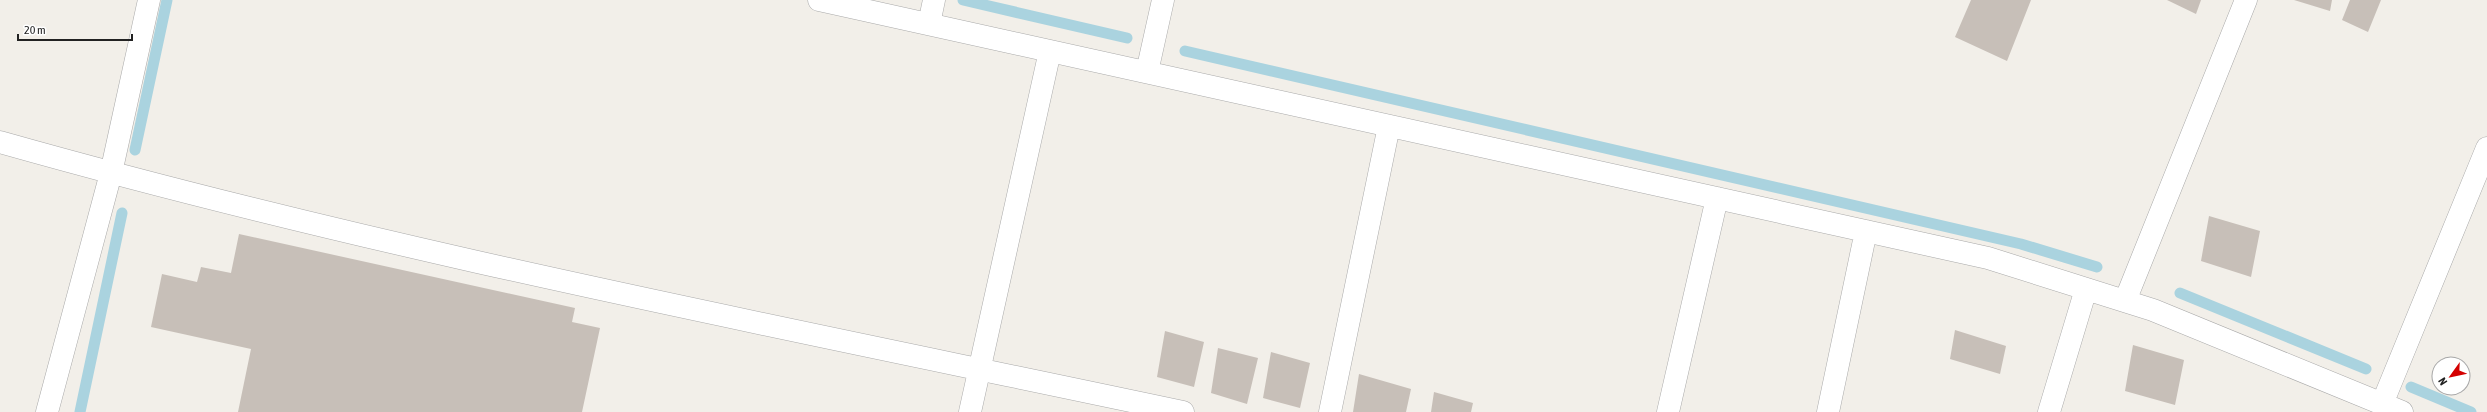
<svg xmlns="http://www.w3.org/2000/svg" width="2487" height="412" font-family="'Asap Condensed',sans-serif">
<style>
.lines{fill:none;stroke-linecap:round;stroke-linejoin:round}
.stream{stroke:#aad3df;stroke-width:11}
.building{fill:#c7bfb8}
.street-casing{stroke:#a9a9a9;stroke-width:23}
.street{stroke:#fff;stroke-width:22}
</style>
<rect width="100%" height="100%" fill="#f2efe9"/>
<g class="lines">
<!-- stream -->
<path class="stream" d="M963,0L1127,38
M1185,51L2021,244L2097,267
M135,150L167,0
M2180,293L2366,369
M2411,387L2471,412
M80,412L122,213"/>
</g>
<!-- building -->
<path class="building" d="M1971,0H2031L2007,61L1955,37Z
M2167,0H2201L2196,14Z
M2294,0H2332L2330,11Z
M2350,0H2381L2368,32L2342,20Z
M2209,216L2260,231L2251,277L2201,261Z
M239,234L575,308L572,322L600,328L582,412H238L251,349L151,327L162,274L197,282L201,267L231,273Z
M1955,330L2006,346L2000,374L1950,359Z
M1165,331L1204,342L1194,387L1157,377Z
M2133,345L2184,360L2175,405L2125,391Z
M1218,348L1258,358L1247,404L1211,393Z
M1271,352L1310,363L1300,408L1263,398Z
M1359,374L1411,389L1406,412H1353Z
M1434,392L1473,403L1471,412H1431Z"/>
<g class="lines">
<defs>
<path id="street" d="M819,0L1988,258L2153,310L2402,412
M929,24L934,0
M1147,72L1163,0
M0,142C389,252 787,328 1183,412
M2125,301L2246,0
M2382,404L2487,148
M47,412L111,173L149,0
M970,412L1050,51
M1330,412L1389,126
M1668,412L1717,198
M1828,412L1866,231
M2049,412L2086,289"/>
</defs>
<!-- street casing -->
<use href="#street" class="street-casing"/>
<!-- street -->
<use href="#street" class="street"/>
</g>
<!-- north arrow -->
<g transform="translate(2451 376) rotate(237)"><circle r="19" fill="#ffffff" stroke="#a7a7a7"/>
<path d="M0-3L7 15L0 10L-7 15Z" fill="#d40000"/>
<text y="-6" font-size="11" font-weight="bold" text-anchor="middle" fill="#222222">N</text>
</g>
<!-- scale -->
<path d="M18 34v6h114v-6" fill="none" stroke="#222222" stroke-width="2"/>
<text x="24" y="34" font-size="12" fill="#222222" stroke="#ffffff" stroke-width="3" paint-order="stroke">20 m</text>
</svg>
